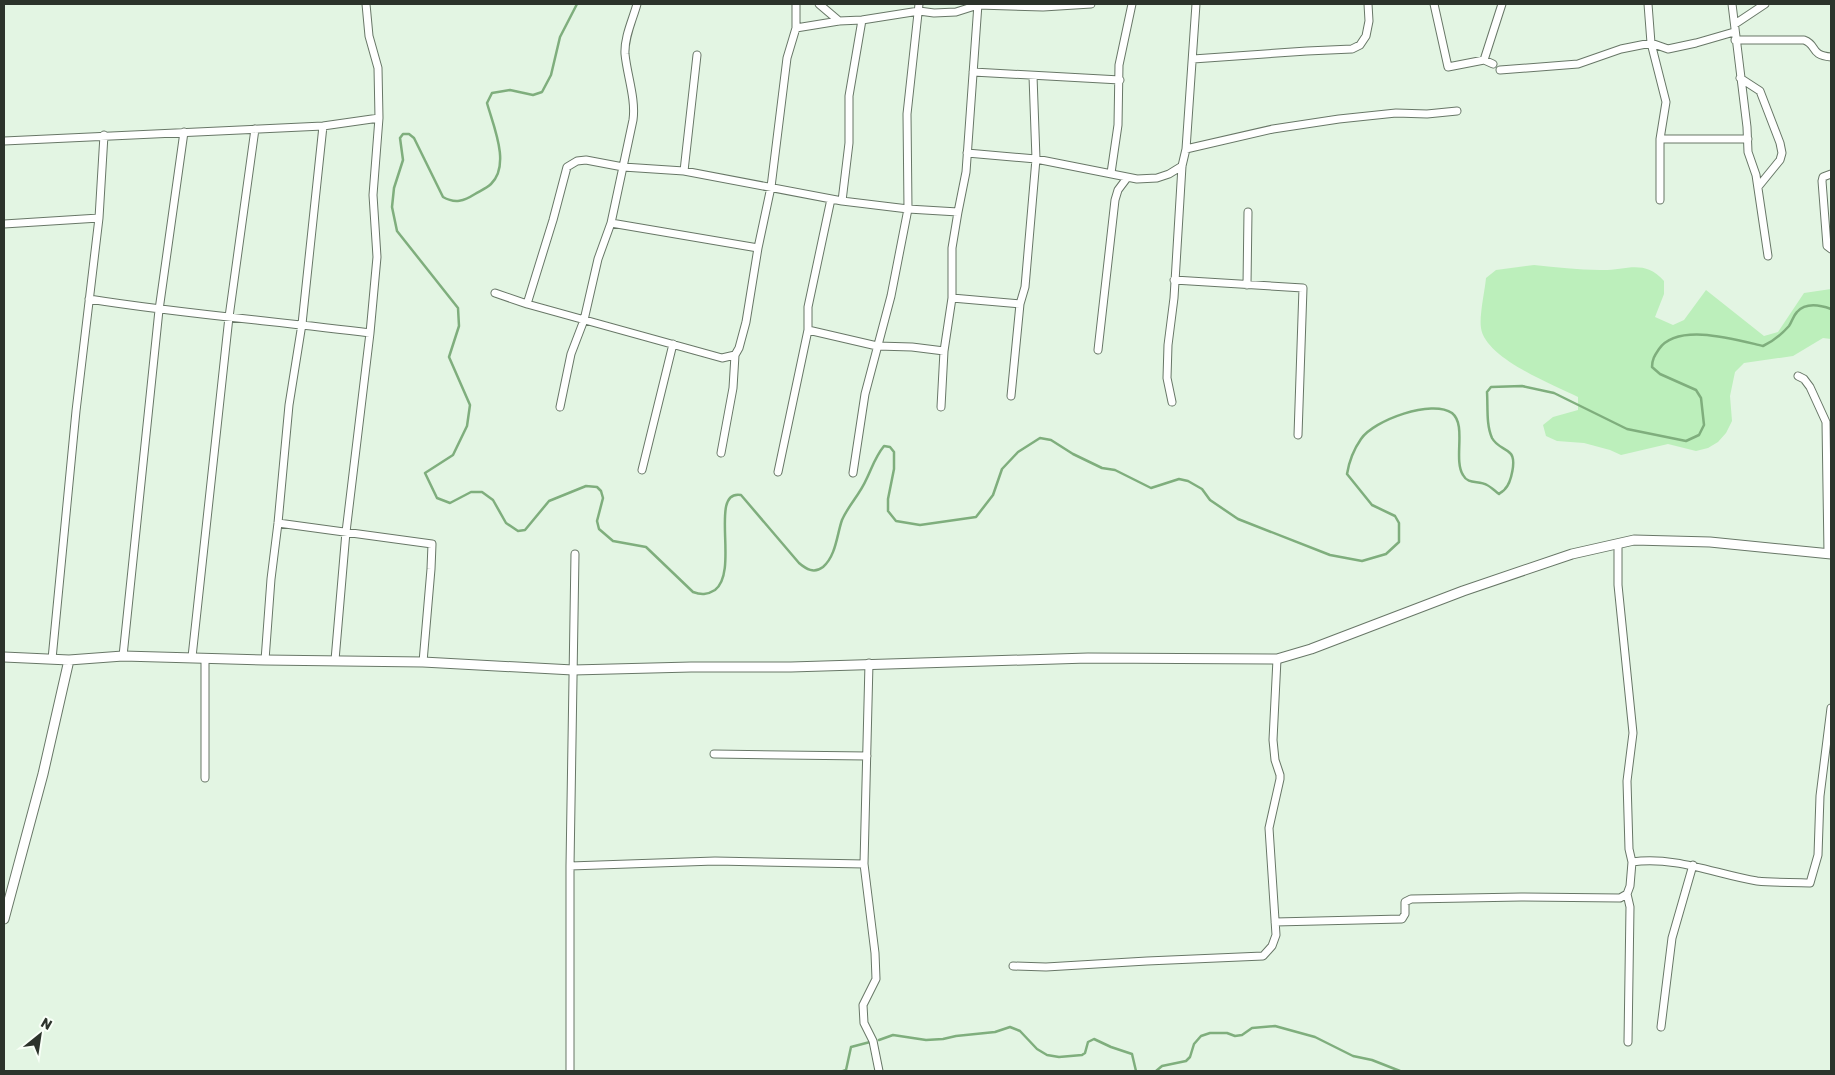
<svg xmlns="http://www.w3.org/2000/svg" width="1835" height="1075" font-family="Rubik,sans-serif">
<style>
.green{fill:#bcefbb}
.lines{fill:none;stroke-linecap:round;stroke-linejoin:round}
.stream{stroke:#7fae7d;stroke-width:2.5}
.minor-casing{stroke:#687767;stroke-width:9}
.tertiary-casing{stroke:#687767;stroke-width:11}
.minor{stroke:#fff;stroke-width:7}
.tertiary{stroke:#fff;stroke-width:9}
</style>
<rect width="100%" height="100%" fill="#e3f5e3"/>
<!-- green -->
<path class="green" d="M1534,265C1556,267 1578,270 1600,270C1625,271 1644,258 1664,281V294L1655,317L1673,325L1684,320L1706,290L1764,336L1778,332L1804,293L1831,289V339L1823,338L1793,356L1744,363L1735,372L1730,396L1732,421L1726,433L1718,442L1708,448L1696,451L1668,444L1621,455L1610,450L1584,443L1557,441L1546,436L1543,425L1553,417L1578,410V397C1553,385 1485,358 1481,328C1479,316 1485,290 1486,278L1496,270Z"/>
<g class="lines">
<!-- stream -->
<path class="stream" d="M577,4L560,37L551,75L542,92L533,95L510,90L492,93L487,103C493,125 511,165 491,184C487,188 480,191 475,194C464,201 455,204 443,197L414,138L409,134H403L400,138L403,160L394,188L392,207L397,231L458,308L459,326L449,357L470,405L467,426L453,455L425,473L437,498L450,503L471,492H482L493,500L506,523L518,531L525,530L549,501L586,486L597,487L601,491L603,498L597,521L599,529L613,541L646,547L693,592C701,595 707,595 715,590C740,571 708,489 741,495L799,563C806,569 814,574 823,567C836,556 837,534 842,520C848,506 860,494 866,480C872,468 875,457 884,446L890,447L894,452V469L888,499V511L896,521L920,525L976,517L993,495L1002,469L1018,452L1040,438L1051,440L1073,454L1102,468L1115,470L1151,488L1179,479L1188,481L1202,489L1210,500L1238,519L1330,555L1362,561L1386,554L1399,542V523L1395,516L1372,505L1347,474C1349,462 1354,449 1361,439C1374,420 1432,399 1452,413C1467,425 1453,459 1463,475C1468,485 1479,480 1487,485C1491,487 1495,491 1499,494C1501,492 1504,491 1505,489C1511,483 1517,459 1510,453C1504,447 1497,447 1492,438C1486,425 1488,407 1487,392L1491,387L1522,386L1554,393L1627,429L1686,441L1699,435L1704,425L1701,398L1696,390L1660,374L1652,367C1652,359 1655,355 1659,349C1678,322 1737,340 1763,346C1774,341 1781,335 1789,326C1792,322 1793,316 1797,312C1806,302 1820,305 1831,309
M879,1040L893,1035L926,1040L943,1039L956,1036L995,1032L1010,1027L1020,1031L1037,1049L1047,1055L1059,1057L1082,1055L1085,1053L1088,1042L1094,1039L1111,1047L1132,1054L1136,1071
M843,1071L846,1070L851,1047L870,1042
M1156,1071L1162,1066L1186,1061L1190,1057L1194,1044L1201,1036L1210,1033H1227L1235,1036L1242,1035L1252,1028L1275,1026L1315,1037L1353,1056L1372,1060L1400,1071"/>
<defs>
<path id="minor" d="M819,4L839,21
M1434,4L1448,67L1484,60L1493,64
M1648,4L1651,43L1666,102L1660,139V200
M1732,4L1747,127L1748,152L1756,175L1768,256
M1735,24L1765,4
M796,28L839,21L862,20L919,11L934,13L956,12L978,5L1043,7L1091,4
M1735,40H1804C1818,45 1809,55 1831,57
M1193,59L1307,51L1352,49L1360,45L1366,36L1369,21L1368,4
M1484,60L1502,4
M1500,70L1578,64L1621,49L1651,43L1668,49L1696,43L1734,32
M973,72L1120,80
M1740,78L1760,91L1780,143L1782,153L1780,160L1758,187
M1660,139H1748
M4,141L323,126L379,118
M1186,149L1273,129L1339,119L1396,113L1427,114L1457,111
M967,153L1036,159L1137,179L1157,178L1169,174L1182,166
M684,171L697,55
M1111,173L1118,125L1119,65L1132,4
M1831,174L1823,177L1822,181L1827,246L1831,249
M842,201L849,143V96L862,20
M611,223L758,248
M4,224L99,218
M1174,280L1303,288L1298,435
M1247,285L1248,212
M495,293L527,304
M952,298L1020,304
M89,299C182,314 276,321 370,333
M808,330L877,346L912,347L944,351
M1098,350L1115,200L1118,190L1127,178
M735,355L722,358L527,304L553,220L567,167L577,161L586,160L623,167L684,171L842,201L908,209L958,212
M1798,376L1804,379L1810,387L1826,422L1828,553
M1011,396L1020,304L1025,287L1036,159L1033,76
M1172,402L1167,378L1168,345L1174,298L1182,166L1186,149L1196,4
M560,407L571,354L584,320L598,259L611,223L633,120C636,99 627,75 625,54C624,37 633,19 637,4
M941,407L944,351L952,298V248L958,212L966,172L978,4
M721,453L733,388L735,355L739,348L746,322L758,248L771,187L787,58L796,28V4
M642,470L673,344
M778,472L808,330V307L831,199
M853,473L865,394L891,296L908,209L907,114L919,4
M278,523L432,544L431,569L423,662
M1618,544V585L1633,733L1627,781L1629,849L1632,862
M123,656L159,310L184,132
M192,657L229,317L255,129
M205,658V778
M52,659L76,411L99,218L104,135
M265,660L271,579L278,523L289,405L302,324L323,126
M335,660L346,532L370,333L377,257L373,195L379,118L378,68L369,36L366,4
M869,663L864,864L875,953L876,979L863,1005L864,1023L873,1041L879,1071
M714,754L867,756
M570,866L715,861L864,864
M1627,894L1630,907L1628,1042
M1275,922L1402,919L1405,914V902L1411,899L1521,897L1620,898L1627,894L1630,886L1632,862C1676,856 1715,874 1757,881C1774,883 1793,882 1810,883L1818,855L1820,796L1831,708
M1013,966L1046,967L1147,961L1263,956L1272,946L1276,935L1269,828L1280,779V775L1275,760L1273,740L1277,659
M1661,1027L1672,938L1693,865
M570,1071V866L575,554"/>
<path id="tertiary" d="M4,657L69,660L123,656L265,660L423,662L573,670L691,667H791L1088,658L1277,659L1311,649L1463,591L1572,554L1634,540L1710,542L1831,554
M4,919L43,774L69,660"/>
</defs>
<!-- minor casing -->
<use href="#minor" class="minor-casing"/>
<!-- tertiary casing -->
<use href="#tertiary" class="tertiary-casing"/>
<!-- minor -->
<use href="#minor" class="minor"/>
<!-- tertiary -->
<use href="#tertiary" class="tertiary"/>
</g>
<!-- border -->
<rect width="1835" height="1075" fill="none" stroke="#2c332b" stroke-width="10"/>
<!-- north arrow -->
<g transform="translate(40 1035) rotate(30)" stroke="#f8fff7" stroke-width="4" paint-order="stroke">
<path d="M0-4L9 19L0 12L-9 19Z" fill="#2c332b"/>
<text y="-8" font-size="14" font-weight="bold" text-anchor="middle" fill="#2c332b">N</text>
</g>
</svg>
